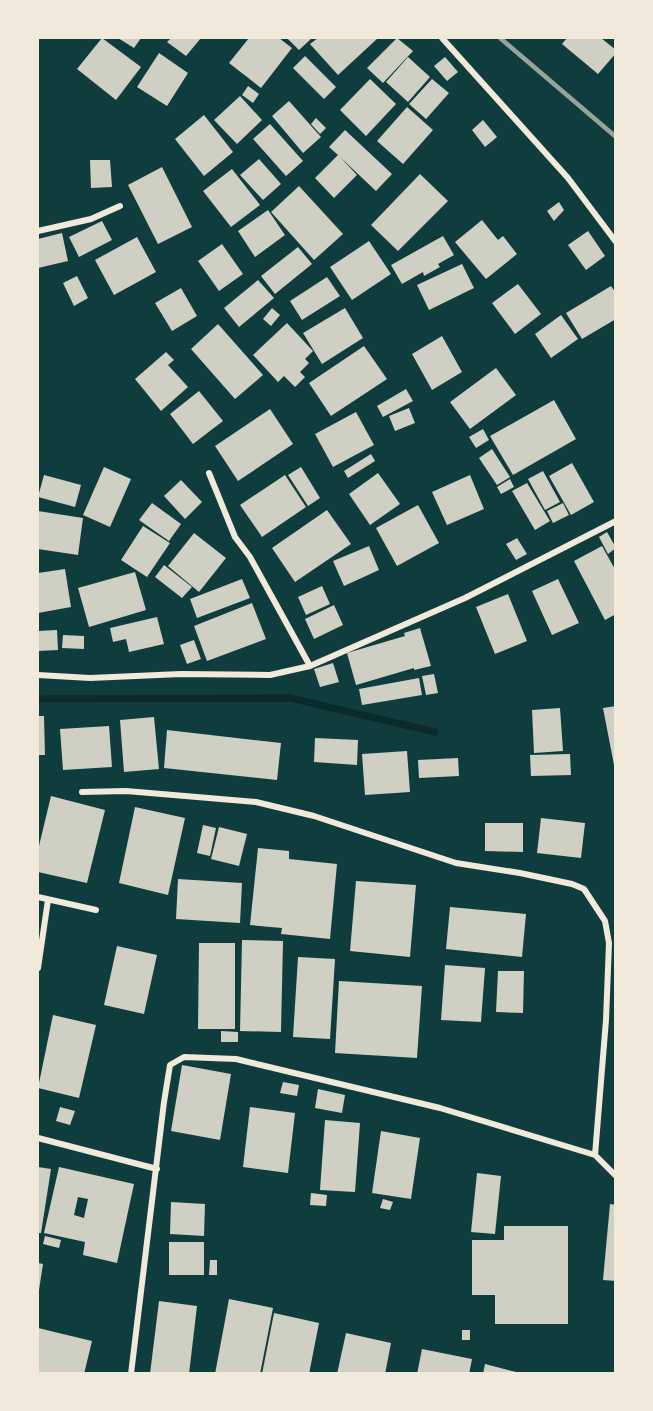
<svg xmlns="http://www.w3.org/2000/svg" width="653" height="1411" font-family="'Exo 2',sans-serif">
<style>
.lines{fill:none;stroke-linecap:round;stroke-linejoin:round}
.stream{stroke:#0a2a2b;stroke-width:7}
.building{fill:#cfcfc3;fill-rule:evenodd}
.minor{stroke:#f1e9da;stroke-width:6}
.rail{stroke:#97a49c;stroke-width:4.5}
</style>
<rect width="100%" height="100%" fill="#0f3d3e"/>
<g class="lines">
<!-- stream -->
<path class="stream" d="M38,699L290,698L435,732"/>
</g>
<!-- building -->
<path class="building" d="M102,38L141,67L116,100L77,69Z
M118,38H141L134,48Z
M171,38H201L186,56L167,42Z
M249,38H279L292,48L261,88L229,63Z
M287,38H312L299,50Z
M318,38H378L338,75L310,44Z
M397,38L413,51L383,83L367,68Z
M567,38H601L616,50V53L598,74L562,44Z
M159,53L188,73L167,106L137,87Z
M305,56L336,87L324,99L293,68Z
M408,57L430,77L408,102L386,82Z
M445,57L458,72L447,81L434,66Z
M370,79L396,104L366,136L340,110Z
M432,79L449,93L426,119L409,104Z
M248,86L259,94L253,103L242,95Z
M240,96L262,120L237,144L214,120Z
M289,101L321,137L303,153L272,116Z
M407,107L433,130L403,164L377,141Z
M204,115L233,152L204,176L175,139Z
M316,118L326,128L320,134L311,124Z
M483,120L497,137L485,147L472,130Z
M270,124L303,161L286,176L253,139Z
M345,130L392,174L376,191L340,157L357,175L334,198L315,178L338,155L329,147Z
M259,159L281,184L263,200L240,175Z
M90,160H110L112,187L91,188Z
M162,167L192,227L158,244L128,185Z
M232,169L260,205L231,227L203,191Z
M420,174L448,201L398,251L371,225Z
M299,186L343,234L314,260L271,212Z
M559,202L564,210L554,221L547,211Z
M268,210L285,235L255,257L238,231Z
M482,220L498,240L503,236L517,254L486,279L455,242Z
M102,221L112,240L79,257L69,237Z
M588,231L605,256L586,270L568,245Z
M62,233L68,261L38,268V239Z
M443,236L454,255L438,264L440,267L424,276L423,272L402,284L391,265Z
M137,237L156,272L114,295L95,260Z
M369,241L391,274L352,300L330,267Z
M222,244L243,274L219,291L198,261Z
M298,247L312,264L275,294L261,276Z
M462,264L474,288L429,310L417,285Z
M77,276L88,298L74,306L63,283Z
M327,277L340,296L302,320L290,301Z
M258,280L274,298L239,327L224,308Z
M518,284L541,314L515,334L492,303Z
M611,286L616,293V319L582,339L566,313Z
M181,288L197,316L172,331L155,303Z
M272,308L280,315L271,326L263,319Z
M345,308L363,338L322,364L303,333Z
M561,315L578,339L551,358L535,334Z
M287,323L313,351L305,359L309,363L300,372L305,377L295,387L284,376L278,382L253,355Z
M218,324L263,375L235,399L191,349Z
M442,336L462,372L432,390L412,354Z
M364,346L387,379L331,416L309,383Z
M166,352L174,360L168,365L188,387L161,411L135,379Z
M496,368L516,395L470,429L450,402Z
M406,389L413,401L383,417L377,406Z
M199,391L223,421L193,444L170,414Z
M554,400L576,439L513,475L490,436Z
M409,408L415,423L395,431L389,416Z
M270,409L293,444L238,481L215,446Z
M356,412L374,445L333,467L315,434Z
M483,429L489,440L476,448L469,437Z
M492,449L510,477L497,485L479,458Z
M371,454L375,461L348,478L344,471Z
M572,463L594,502L571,515L549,476Z
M104,467L131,479L110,527L83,515Z
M301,467L320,498L308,506L288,475Z
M543,471L560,502L545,510L528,479Z
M378,473L400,504L370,525L349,494Z
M44,475L81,485L75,507L38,497Z
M285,475L306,507L262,537L240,505Z
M470,475L484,509L447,525L432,492Z
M510,479L514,487L501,494L497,487Z
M181,480L202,502L185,519L164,496Z
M527,483L550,521L535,530L512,491Z
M152,503L181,524L169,541L139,520Z
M563,503L569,515L553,523L547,511Z
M418,505L439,543L397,566L376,528Z
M327,510L351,544L295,582L272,548Z
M38,511L83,518L78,555L38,549Z
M143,526L170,543L147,577L121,560Z
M607,532L616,548L608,554L599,537Z
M194,533L226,558L199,592L168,566Z
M517,538L527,554L516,560L506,544Z
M369,546L379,570L344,586L333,561Z
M602,546L616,571V614L605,620L574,561Z
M164,565L192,587L182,598L155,577Z
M65,569L71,607L38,613V573Z
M135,572L146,610L89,627L78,588Z
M242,579L250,598L197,618L190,599Z
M558,579L579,623L552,635L532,591Z
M322,586L330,604L306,615L298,597Z
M508,594L527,641L495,654L476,607Z
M252,603L266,639L207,661L194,626Z
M334,605L343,625L314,639L305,619Z
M157,617L164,644L129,652L126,639L113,642L110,628Z
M420,628L431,666L414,670V668L356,685L347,653L405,636L404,633Z
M57,630L58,650L38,651V631Z
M63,635L84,636V649L62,648Z
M194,640L201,659L187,664L180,645Z
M333,663L339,682L320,687L314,669Z
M434,674L438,693L426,695L422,676Z
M419,678L422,695L362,705L359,689Z
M616,706V765H614L603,708Z
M560,708L563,751L534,753L532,710Z
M38,716H44L45,755H38Z
M154,717L159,769L124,772L120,720Z
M109,726L112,767L63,770L60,729Z
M167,730L281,743L277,780L164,768Z
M315,738L358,740L357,765L314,762Z
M407,751L410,792L365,795L362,754Z
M570,754L571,775L531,776L530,755Z
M458,758L459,776L419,778L418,760Z
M51,796L105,810L87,883L38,872V850Z
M135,807L185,818L168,895L119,883Z
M541,818L585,823L581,858L537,853Z
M485,823H523V852L485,851Z
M203,825L216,828L210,856L197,853Z
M219,827L247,834L239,866L211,859Z
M258,848L289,851V859L337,864L330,939L281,934L282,928L250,925Z
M178,879L242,883L240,923L176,919Z
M356,881L416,885L410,957L350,951Z
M450,907L526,914L522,957L446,949Z
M242,940L283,941L281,1032L240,1031Z
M199,943H235V1029H198Z
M117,946L157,955L144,1014L104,1005Z
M298,957L335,959L330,1039L293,1037Z
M445,965L485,968L481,1022L441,1020Z
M498,971H524L523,1013L496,1012Z
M339,981L422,986L417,1058L335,1053Z
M53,1015L96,1025L79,1098L38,1088Z
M221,1031L238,1032V1042H221Z
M182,1065L231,1074L220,1140L171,1131Z
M283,1082L299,1085L297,1096L280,1093Z
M318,1089L345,1095L342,1113L315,1108Z
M60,1107L75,1111L70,1125L56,1121Z
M250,1107L295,1113L288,1173L243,1167Z
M325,1120L360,1123L355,1192L320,1190Z
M381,1131L420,1138L411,1199L372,1193Z
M38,1167L51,1169L41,1233H38Z
M59,1167L134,1184L117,1263L83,1255L85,1242L44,1233ZM78,1197L88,1199L84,1218L74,1215Z
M477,1173L501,1176L495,1234L471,1232Z
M311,1193L327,1195L326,1206L310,1205Z
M383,1199L393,1202L390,1210L380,1208Z
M171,1202L205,1204L204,1236L170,1234Z
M610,1204L616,1205V1281L603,1280Z
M504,1226H568V1324H495V1295H472V1240H504Z
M45,1236L61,1240L59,1248L43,1244Z
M169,1242H204V1275H169Z
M210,1260H217V1275H209Z
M38,1263L43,1264L39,1290H38Z
M229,1299L273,1308L260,1374H215Z
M159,1301L197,1306L189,1374H150Z
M274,1313L319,1323L309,1374H262Z
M38,1328L92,1341L84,1374H38Z
M462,1330H470V1340H462Z
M346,1333L391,1343L385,1374H337Z
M422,1349L472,1359L469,1374H417Z
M485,1364L520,1373V1374H483Z"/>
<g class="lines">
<!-- minor -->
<path class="minor" d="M442,38L568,178L616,242
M38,231L91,219L120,206
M209,473L235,537L250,557L310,666
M38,675L90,678L181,674L270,675L310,666L465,598L616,521
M82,792L126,791L256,802L314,816L456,863L520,873L572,884L584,889L605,921L609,943L606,1020L595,1155
M38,897L96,910
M38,968L48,900
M38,1138L157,1169
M131,1374L164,1102L170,1065L184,1057L236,1059L440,1108L595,1155L616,1176"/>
<!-- rail -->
<path class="rail" d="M500,38L616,137"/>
</g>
<!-- border -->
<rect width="653" height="1411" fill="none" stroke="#f1e9da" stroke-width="78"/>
</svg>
